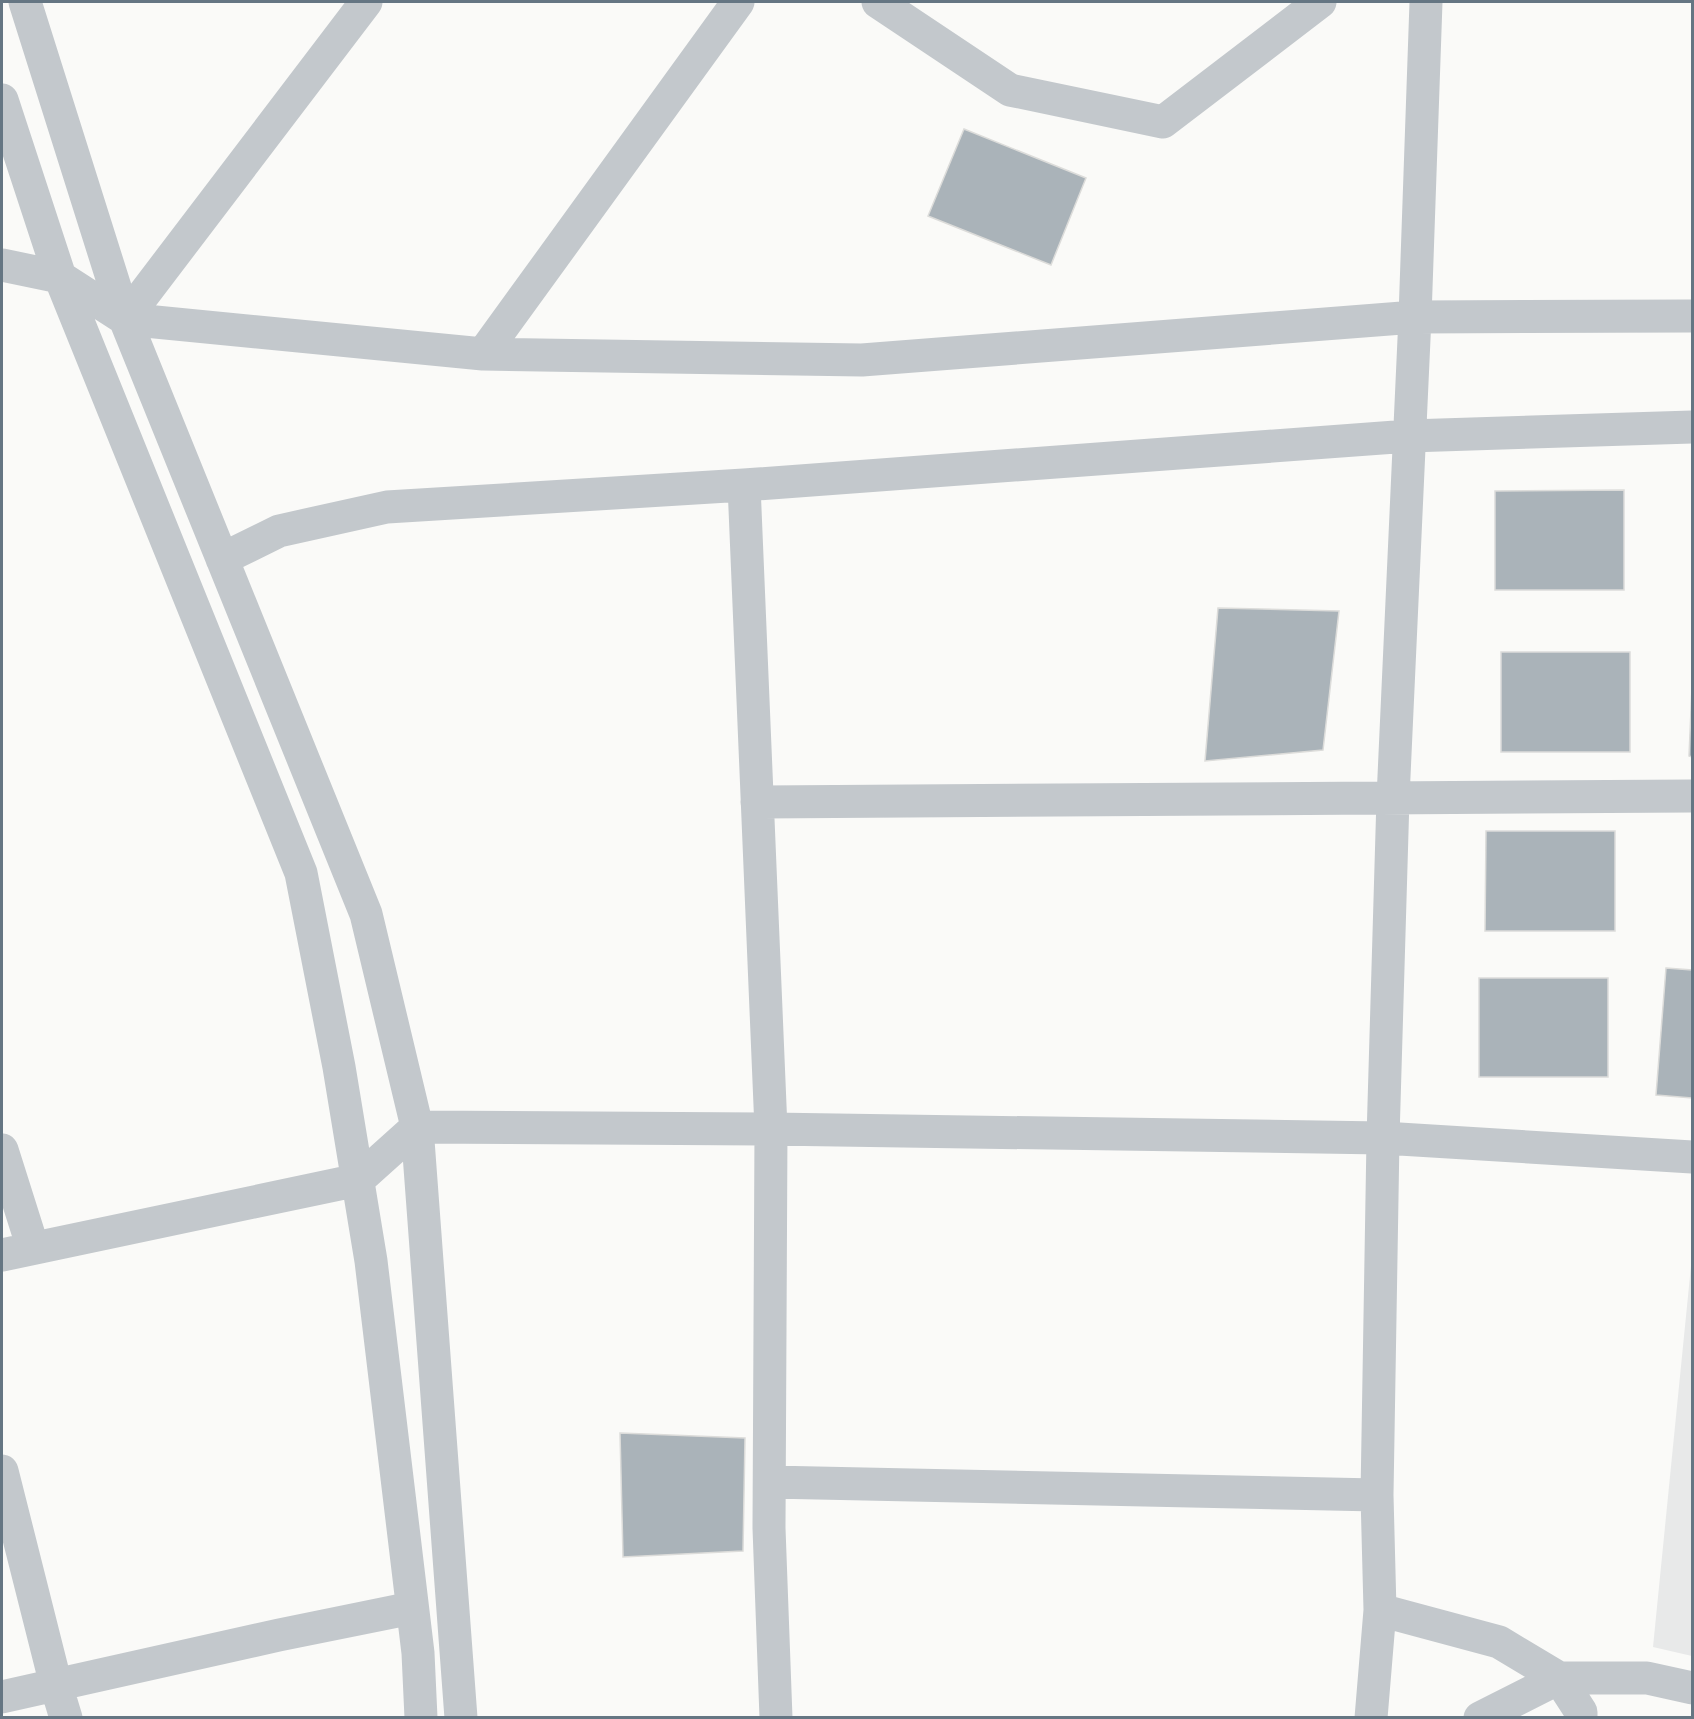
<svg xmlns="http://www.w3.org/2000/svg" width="1694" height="1719" font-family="'Public Sans',sans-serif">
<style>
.built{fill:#e8e9e9}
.building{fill:#aab3b9;stroke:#dcdcda;stroke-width:1.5}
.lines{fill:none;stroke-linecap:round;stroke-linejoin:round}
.minor{stroke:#c3c8cc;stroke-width:33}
</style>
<rect width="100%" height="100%" fill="#fafaf8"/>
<!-- built -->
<path class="built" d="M1692,1256V1656L1653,1647Z"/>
<!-- building -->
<path class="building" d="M964,129L1086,178L1051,265L928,216Z
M1624,490V590H1495V491Z
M1218,608L1339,611L1323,750L1205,761Z
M1501,652H1630V752H1501Z
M1692,687V757L1689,756Z
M1486,831H1615V931H1485Z
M1666,968L1692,970V1098L1656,1095Z
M1479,978H1608V1077H1479Z
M620,1433L745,1438L743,1551L623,1557Z"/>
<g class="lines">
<!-- minor -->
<path class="minor" d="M25,2L125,319L366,914L417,1127L461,1718
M878,2L1010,90L1163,122L1320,2
M2,100L60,277L301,873L339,1067L371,1261L418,1653L421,1718
M2,265L60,277L125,319L483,354L862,360L1415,317L1692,316
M125,319L366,2
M483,354L738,2
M744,485L771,1129L769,1528L776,1718
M222,559L279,531L387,507L744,485L1409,436L1692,427
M757,802L1692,796
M2,1150L33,1248
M2,1255L358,1180L417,1127L771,1129L1383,1138L1692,1157
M2,1471L56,1685L66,1718
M770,1482L1377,1495
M1380,1610L1499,1642L1559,1678L1581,1712V1718
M2,1697L279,1635L412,1608
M1371,1718L1380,1610L1377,1495L1383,1138L1393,798L1415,317L1426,2
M1480,1718L1559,1678H1647L1692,1688"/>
</g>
<!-- border -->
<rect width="1694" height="1719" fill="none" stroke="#657683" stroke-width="6"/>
</svg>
